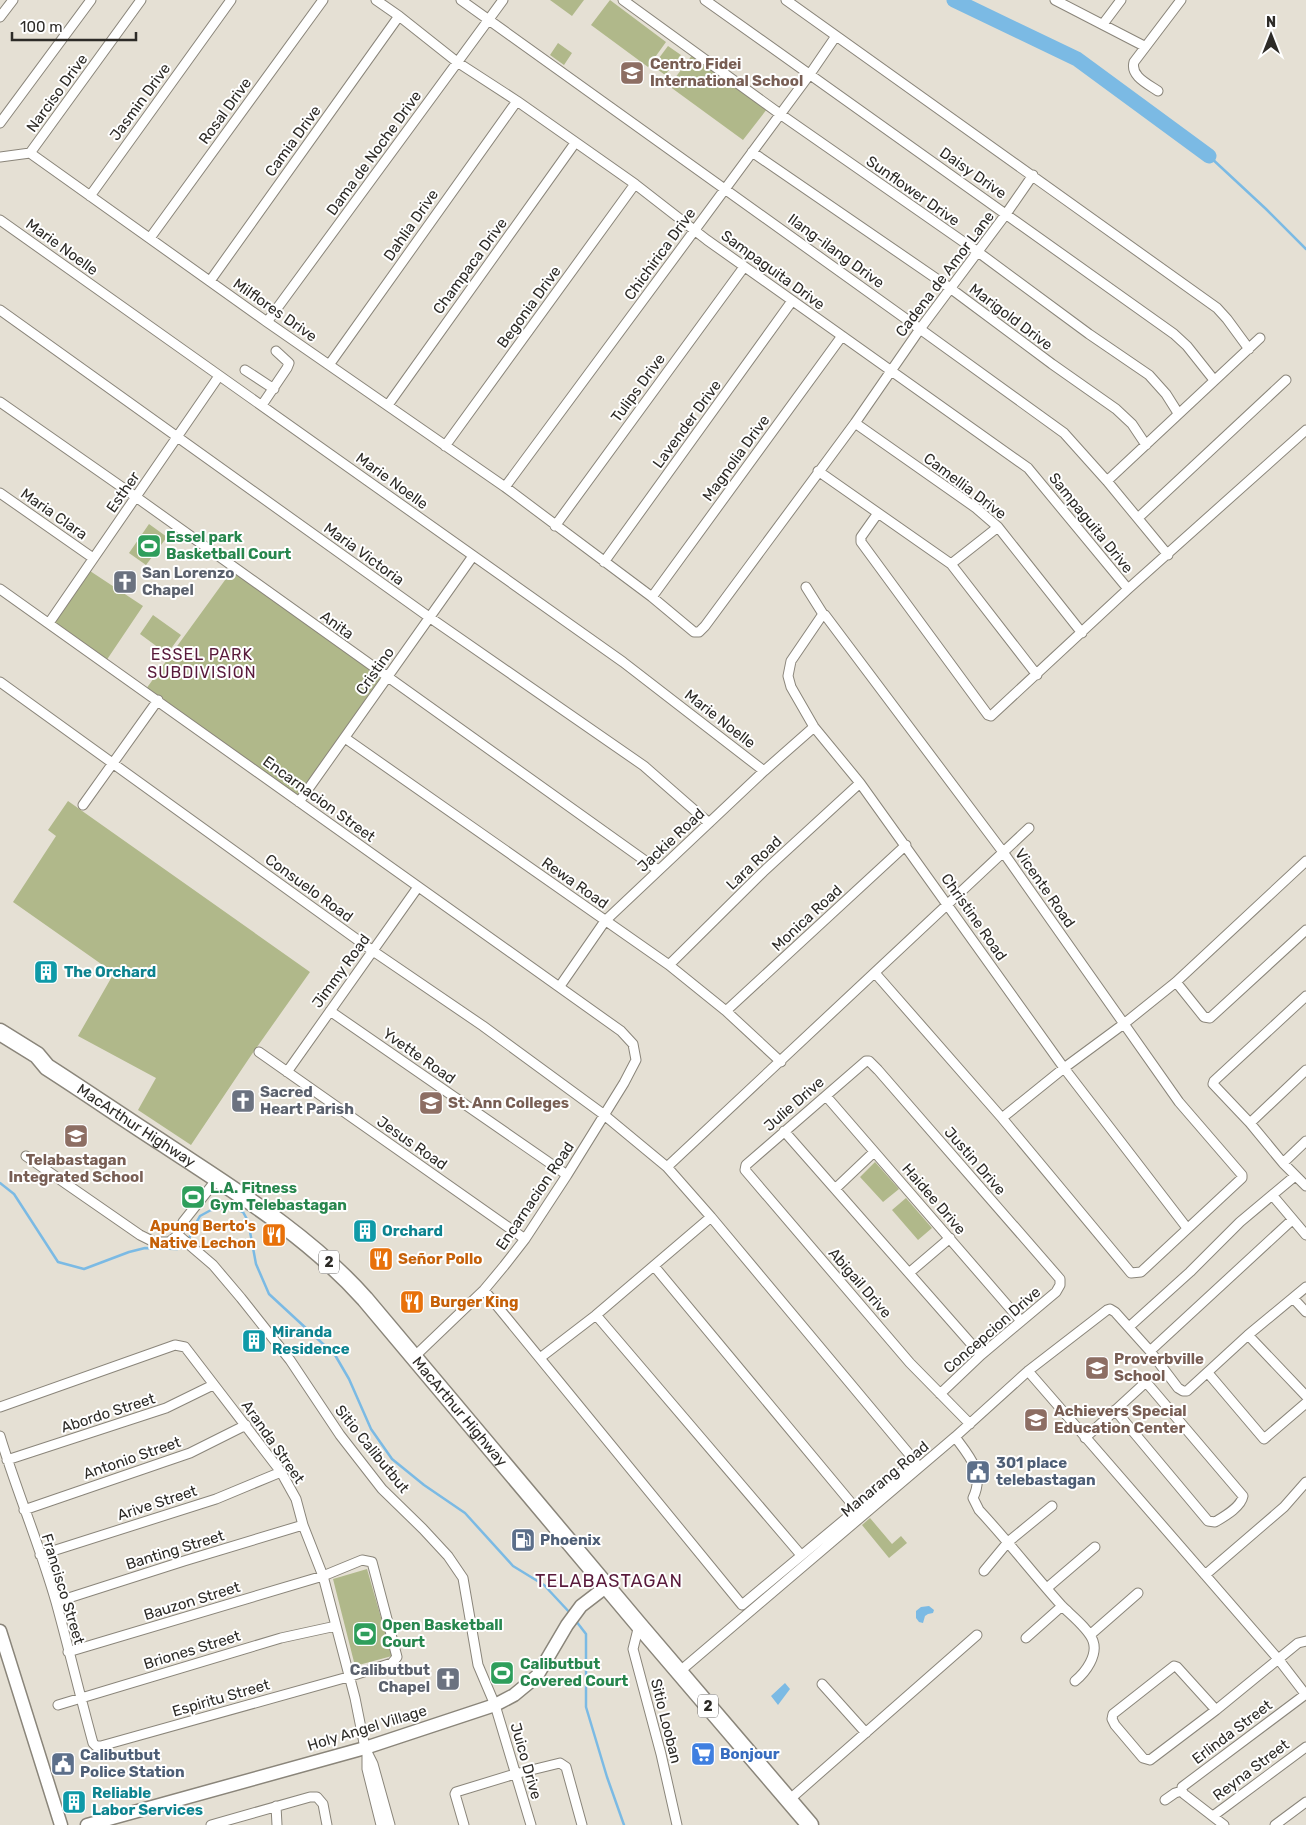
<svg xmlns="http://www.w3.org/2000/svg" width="1306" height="1825" font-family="Rubik,sans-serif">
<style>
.green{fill:#b0b88a}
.water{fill:#7bbae4}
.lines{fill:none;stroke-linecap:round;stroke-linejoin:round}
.stream{stroke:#7bbae4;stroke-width:2.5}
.river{stroke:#7bbae4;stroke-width:15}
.street-casing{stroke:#8a857a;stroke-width:11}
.secondary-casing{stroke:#8a857a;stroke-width:15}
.highway-casing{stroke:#8a857a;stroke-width:19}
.street{stroke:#fff;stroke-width:9}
.secondary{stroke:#fff;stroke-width:12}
.highway{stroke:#fff;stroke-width:16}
.labels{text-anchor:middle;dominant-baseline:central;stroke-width:4;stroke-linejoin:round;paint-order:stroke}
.shield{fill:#fff;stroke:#6c6b68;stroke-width:1}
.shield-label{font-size:14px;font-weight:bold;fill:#2d2b27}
.education-label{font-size:15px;font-weight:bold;fill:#785e54;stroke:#fff;text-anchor:start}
.street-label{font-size:15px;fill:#2d2b27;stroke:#fff}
.leisure-label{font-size:15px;font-weight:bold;fill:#27864d;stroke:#fff;text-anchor:start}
.worship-label{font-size:15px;font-weight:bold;fill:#5b616d;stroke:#fff;text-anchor:start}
.culture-label{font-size:15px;font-weight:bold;fill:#0d838f;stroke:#fff;text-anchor:start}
.food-label{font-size:15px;font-weight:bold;fill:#c56008;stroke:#fff;text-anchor:start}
.service-label{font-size:15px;font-weight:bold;fill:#4e5e75;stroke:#fff;text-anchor:start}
.shop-label{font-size:15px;font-weight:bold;fill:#366cbe;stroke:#fff;text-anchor:start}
.neighbourhood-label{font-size:16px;letter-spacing:1px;fill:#591a3b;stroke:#fff}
.quarter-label{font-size:18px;letter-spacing:1px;fill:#591a3b;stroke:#fff}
</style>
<rect width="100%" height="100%" fill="#e5e0d4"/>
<!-- green -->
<path class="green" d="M550,0H584L572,16Z
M610,0L666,42L648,67L591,25Z
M558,43L572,53L564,65L550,55Z
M668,46L681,55L665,75L653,66Z
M693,54L767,109L743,140L669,86Z
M149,524L167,537L146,565L129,553Z
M87,569L143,606L106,661L50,623Z
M233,569L385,678L298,798L146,689Z
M153,615L181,635L167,654L140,634Z
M68,801L310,972L252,1054L191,1145L138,1110L156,1078L78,1036L114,973L13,902L56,836L48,830Z
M875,1162L899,1189L883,1202L860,1177Z
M906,1198L932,1228L918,1240L892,1210Z
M870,1518L892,1544L901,1536L907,1543L889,1558L862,1525Z
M367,1569L392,1656L355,1666L333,1579Z"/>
<!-- water -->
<path class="water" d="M929,1606L934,1610L933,1613L928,1614L925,1616L923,1623L919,1622L916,1618V1611L921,1607Z
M785,1683L790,1689L778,1705L771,1696Z"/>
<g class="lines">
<!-- stream -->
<path class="stream" d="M1209,156L1266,209L1306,249
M0,1183L14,1194L58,1262L84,1269L129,1252L145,1248L177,1249L187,1245
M189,1240L191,1232L200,1216L211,1210L232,1207L243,1212L248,1221L256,1264L269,1294L335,1355L349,1379L371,1429L392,1459L424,1485L465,1513L513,1566L544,1585L571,1614
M576,1621L586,1634V1707L607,1777L624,1825"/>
<!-- river -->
<path class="river" d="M954,0L1077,59L1209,156"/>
<defs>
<path id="street" d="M376,0L399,16L457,62L517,101L635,184L707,240L1028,468L1128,589
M461,0L920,329L1064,433L1107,481L1168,555
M623,0L780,114L978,252L1089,334L1149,375L1166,394L1178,413
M705,0L1174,334L1187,346L1214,380
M786,0L1217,308L1227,319L1249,349
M1055,0L1144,46
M0,17L13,0
M1103,24L1121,0
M1158,91C1148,84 1130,76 1134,62L1181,0
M0,123L91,0
M752,152L950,288L1052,364L1116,409L1132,424L1146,445
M30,153L267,322L505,487L652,597L694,632H699L705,626L855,423L920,329L1006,214L1033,175
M30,153L141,0
M0,157L30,153
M90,196L231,0
M0,220L623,662L764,771
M150,238L323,0
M210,281L399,16
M0,310L429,617L644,766L709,823
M267,322L503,0
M329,365L517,101
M245,370L274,389
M0,402L136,497L658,870
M262,405L287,368L289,363L276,351
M388,405L575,143
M855,423L976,508L998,527L1082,633
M445,446L635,184
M818,471L951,564L1037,675
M1107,481L1260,338
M505,487L810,74L836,36
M0,493L93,558
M878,513L861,537V542L988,715L991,716L1128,589L1306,430
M1138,518L1286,380
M555,526L744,267
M604,562L792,301
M951,564L998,527
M806,587L823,614L825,615L1003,852L1179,1102L1242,1175V1178L1141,1272L1131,1273L1002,1118L875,973
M0,589L621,1031L633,1044L636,1060L624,1083L567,1175L525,1239L504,1266L484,1290L414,1357
M652,597L842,336
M823,614L791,661L788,676L791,687L814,727L860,783L1064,1068L1187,1228
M49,623L219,376
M0,682L373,951L483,1026L603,1114L667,1167L711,1217L915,1461L742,1605L484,1290
M345,738L669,965L726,1011L781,1062
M299,802L473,556
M83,805L158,700
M669,965L763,872L860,783
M1176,982L1204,1017L1210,1018L1306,930
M560,986L605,921L764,771L814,727
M1306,996L1214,1081L1213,1084L1250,1123L1283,1163L1306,1186
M330,1011L567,1175
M726,1011L906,845
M259,1052L525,1239
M287,1072L418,887
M826,1096L1021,1321
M1002,1118L1064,1068L1125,1023L1176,982L1306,861
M1250,1123L1306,1070
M784,1131L981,1355
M26,1156L140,1235L154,1242H169L178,1235L183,1222L217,1179
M1283,1163L1306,1141
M667,1167L1029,828
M835,1189L874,1152
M1273,1196L1306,1235
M178,1235L213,1265L241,1298L290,1360L340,1435L382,1489L423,1529L448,1556L463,1578L478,1665L495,1705L531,1825
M654,1266L857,1510
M909,1273L950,1238
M1293,1298L1306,1312
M596,1315L801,1555
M1129,1327L1190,1272L1240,1222L1295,1176
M1248,1335L1306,1396
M1150,1351L1292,1220
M540,1358L596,1315L711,1217
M1028,1371L1279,1660L1306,1695
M1208,1373L1264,1439L1306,1403
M940,1394L981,1355L1056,1292L1060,1285V1279L878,1070L869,1061H866L746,1165L745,1170L910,1363L970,1424
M0,1407L175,1345L185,1347L281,1472L296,1499L303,1525L323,1576L355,1698L365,1748L373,1764L390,1825
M0,1436C17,1492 40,1546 56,1602C69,1649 80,1696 93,1743L96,1746H101L348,1677L392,1663L397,1657L372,1562L362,1560L323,1576L68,1652
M955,1437C970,1457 985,1473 973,1498L979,1510C1008,1541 1034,1575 1062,1606C1071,1615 1089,1629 1093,1641C1098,1655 1086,1672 1075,1681
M1085,1438L1146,1382L1243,1496C1241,1507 1225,1516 1215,1522L1208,1521L1115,1410
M7,1460L166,1408L213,1385
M24,1510L190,1453L246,1425
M40,1555L216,1499L281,1472
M984,1571L1008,1542L1052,1506
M1205,1575L1284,1507L1306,1482
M1047,1588L1095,1547
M56,1602L184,1561L303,1525
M639,1625L633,1649L661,1754L677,1825
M1090,1635L1138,1593
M1026,1638L1062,1606
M679,1672L955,1437L1028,1371L1107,1310L1110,1309L1115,1312L1150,1351L1178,1388L1183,1391H1187L1248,1335L1306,1287
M822,1684L866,1733
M58,1705L281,1638L336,1626
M1216,1710L1177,1667L1174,1666L1113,1714L1112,1719L1115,1725L1143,1758L1150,1760L1216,1710L1298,1643L1306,1641
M367,1754V1769L381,1825
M789,1800L977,1635
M1165,1800L1175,1793L1182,1791
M276,1806L277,1825
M1213,1816L1306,1747
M211,1825L310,1797H317L323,1804L327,1825
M464,1825L455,1794L456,1792L515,1774L560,1763L566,1767L582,1825
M1224,1825L1184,1794L1182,1791V1787L1306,1694
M1275,1825L1306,1802"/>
<path id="secondary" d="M0,1631L61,1825
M87,1825L365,1748L495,1705L514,1695L537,1676L567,1625L581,1606L607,1586"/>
<g id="highway">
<path id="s1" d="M0,1032L37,1055L47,1067C86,1092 125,1119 164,1144C235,1191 308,1235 365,1299L639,1625L810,1825"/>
</g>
</defs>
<!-- street casing -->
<use href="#street" class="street-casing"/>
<!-- secondary casing -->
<use href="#secondary" class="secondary-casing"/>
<!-- highway casing -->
<use href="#highway" class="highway-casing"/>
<!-- street -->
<use href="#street" class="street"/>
<!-- secondary -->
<use href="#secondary" class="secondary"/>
<!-- highway -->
<use href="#highway" class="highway"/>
</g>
<!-- icons -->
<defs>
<symbol id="school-square" viewBox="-11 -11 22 22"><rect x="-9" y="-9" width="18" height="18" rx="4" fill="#8d6e63" stroke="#fff"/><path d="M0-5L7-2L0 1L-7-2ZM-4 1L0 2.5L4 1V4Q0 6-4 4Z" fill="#fff"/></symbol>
<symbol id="stadium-square" viewBox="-11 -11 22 22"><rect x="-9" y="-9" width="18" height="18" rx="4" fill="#2e9e5b" stroke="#fff"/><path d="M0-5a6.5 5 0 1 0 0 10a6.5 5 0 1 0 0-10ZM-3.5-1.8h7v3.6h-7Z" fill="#fff"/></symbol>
<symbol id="church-square" viewBox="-11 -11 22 22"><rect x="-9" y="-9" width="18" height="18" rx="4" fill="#6b7280" stroke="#fff"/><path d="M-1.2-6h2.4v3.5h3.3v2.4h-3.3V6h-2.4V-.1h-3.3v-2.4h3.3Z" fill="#fff"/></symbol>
<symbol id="building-square" viewBox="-11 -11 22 22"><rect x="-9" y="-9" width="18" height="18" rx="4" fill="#0f9aa8" stroke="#fff"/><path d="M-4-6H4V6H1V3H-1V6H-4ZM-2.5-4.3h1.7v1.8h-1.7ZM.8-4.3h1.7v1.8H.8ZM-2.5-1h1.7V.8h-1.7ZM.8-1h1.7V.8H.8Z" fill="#fff"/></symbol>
<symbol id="university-square" viewBox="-11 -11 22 22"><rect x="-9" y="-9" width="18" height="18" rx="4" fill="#8d6e63" stroke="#fff"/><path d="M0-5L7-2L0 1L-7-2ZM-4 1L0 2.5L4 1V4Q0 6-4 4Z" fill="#fff"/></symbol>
<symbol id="restaurant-square" viewBox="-11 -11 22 22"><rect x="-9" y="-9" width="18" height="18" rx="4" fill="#e8710a" stroke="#fff"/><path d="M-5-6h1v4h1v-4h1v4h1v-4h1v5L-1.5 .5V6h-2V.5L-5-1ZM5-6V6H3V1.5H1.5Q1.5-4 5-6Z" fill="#fff"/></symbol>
<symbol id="civic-square" viewBox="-11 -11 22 22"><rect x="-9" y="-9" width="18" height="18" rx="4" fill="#5c6f8a" stroke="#fff"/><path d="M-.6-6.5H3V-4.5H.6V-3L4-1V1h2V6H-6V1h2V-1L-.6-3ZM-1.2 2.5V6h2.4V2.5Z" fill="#fff"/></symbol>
<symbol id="fuel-square" viewBox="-11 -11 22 22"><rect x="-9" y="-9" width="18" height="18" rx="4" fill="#5c6f8a" stroke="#fff"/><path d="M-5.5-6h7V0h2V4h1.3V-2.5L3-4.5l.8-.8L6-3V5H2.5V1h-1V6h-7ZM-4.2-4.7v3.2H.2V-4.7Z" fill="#fff"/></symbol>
<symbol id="supermarket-square" viewBox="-11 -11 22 22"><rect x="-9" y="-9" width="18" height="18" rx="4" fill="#3f7fe0" stroke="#fff"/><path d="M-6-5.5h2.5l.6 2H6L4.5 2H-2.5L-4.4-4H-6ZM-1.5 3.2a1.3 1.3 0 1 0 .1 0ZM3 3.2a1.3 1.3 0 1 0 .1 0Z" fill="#fff"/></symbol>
</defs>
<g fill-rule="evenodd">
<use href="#school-square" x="618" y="59" width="28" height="28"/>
<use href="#stadium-square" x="135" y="532" width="28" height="28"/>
<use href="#church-square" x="111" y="568" width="28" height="28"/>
<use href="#building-square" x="32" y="958" width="28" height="28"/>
<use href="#church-square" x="229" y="1087" width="28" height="28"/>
<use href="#university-square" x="417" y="1089" width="28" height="28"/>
<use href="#school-square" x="62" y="1122" width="28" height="28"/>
<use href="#stadium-square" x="179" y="1183" width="28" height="28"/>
<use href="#building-square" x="351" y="1217" width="28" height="28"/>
<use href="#restaurant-square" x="260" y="1221" width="28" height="28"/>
<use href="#restaurant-square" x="367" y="1245" width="28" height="28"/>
<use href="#restaurant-square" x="398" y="1288" width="28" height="28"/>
<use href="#building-square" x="240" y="1327" width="28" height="28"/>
<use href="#school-square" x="1083" y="1354" width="28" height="28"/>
<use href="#school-square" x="1022" y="1406" width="28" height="28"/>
<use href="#civic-square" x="964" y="1458" width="28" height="28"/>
<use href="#fuel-square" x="509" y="1526" width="28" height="28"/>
<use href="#stadium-square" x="351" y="1620" width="28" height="28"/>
<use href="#stadium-square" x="488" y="1659" width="28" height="28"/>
<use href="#church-square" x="434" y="1665" width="28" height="28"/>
<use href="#supermarket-square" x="689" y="1740" width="28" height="28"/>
<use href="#civic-square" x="49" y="1750" width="28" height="28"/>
<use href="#building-square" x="60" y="1788" width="28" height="28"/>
</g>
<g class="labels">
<!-- shield labels -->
<g class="shield">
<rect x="319" y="1250.5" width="20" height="23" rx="4"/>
<rect x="698" y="1694.5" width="20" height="23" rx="4"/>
</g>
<g class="shield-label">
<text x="329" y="1262">2</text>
<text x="708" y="1706">2</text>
</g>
<!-- education labels -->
<g class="education-label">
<text x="650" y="64">Centro Fidei<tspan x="650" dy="17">International School</tspan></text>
<text x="448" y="1103">St. Ann Colleges</text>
<text x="76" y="1160" text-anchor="middle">Telabastagan<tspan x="76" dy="17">Integrated School</tspan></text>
<text x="1114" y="1359">Proverbville<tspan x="1114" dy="17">School</tspan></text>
<text x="1054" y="1411">Achievers Special<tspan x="1054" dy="17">Education Center</tspan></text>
</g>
<!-- street labels -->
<g class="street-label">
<text transform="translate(57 93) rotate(-54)">Narciso Drive</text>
<text transform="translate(140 102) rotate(-54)">Jasmin Drive</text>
<text transform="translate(225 111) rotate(-54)">Rosal Drive</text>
<text transform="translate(293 141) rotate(-54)">Camia Drive</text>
<text transform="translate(374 153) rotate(-54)">Dama de Noche Drive</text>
<text transform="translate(973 173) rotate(35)">Daisy Drive</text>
<text transform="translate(913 191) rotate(35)">Sunflower Drive</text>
<text transform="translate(411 225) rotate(-55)">Dahlia Drive</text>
<text transform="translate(62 247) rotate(36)">Marie Noelle</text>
<text transform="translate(836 251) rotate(36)">Ilang-ilang Drive</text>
<text transform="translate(660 254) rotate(-54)">Chichirica Drive</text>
<text transform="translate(470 266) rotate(-54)">Champaca Drive</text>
<text transform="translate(773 270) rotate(36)">Sampaguita Drive</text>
<text transform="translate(945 274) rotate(-53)">Cadena de Amor Lane</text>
<text transform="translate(529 307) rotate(-54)">Begonia Drive</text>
<text transform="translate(275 310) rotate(35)">Milflores Drive</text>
<text transform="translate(1011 317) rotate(37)">Marigold Drive</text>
<text transform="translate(638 388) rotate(-54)">Tulips Drive</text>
<text transform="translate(687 424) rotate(-54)">Lavender Drive</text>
<text transform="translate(736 458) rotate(-54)">Magnolia Drive</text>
<text transform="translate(392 481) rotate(36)">Marie Noelle</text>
<text transform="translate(965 486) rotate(37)">Camellia Drive</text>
<text transform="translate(123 492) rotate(-55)">Esther</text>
<text transform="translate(54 514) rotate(35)">Maria Clara</text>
<text transform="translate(1091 523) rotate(51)">Sampaguita Drive</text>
<text transform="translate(364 554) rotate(36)">Maria Victoria</text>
<text transform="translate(337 625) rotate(36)">Anita</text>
<text transform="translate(375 671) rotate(-55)">Cristino</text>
<text transform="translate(720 719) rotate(38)">Marie Noelle</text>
<text transform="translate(319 799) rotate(36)">Encarnacion Street</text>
<text transform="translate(671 840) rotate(-43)">Jackie Road</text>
<text transform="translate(754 863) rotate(-44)">Lara Road</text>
<text transform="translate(575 883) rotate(35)">Rewa Road</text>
<text transform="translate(309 888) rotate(36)">Consuelo Road</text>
<text transform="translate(1045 888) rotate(55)">Vicente Road</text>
<text transform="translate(974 917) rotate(55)">Christine Road</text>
<text transform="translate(807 918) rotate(-43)">Monica Road</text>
<text transform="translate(341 971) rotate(-54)">Jimmy Road</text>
<text transform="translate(419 1056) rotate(35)">Yvette Road</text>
<text transform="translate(794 1104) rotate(-41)">Julie Drive</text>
<text stroke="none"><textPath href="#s1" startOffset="166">MacArthur Highway</textPath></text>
<text transform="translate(412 1143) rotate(35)">Jesus Road</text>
<text transform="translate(975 1161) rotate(49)">Justin Drive</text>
<text transform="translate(535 1196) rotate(-56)">Encarnacion Road</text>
<text transform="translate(934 1199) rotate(49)">Haidee Drive</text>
<text transform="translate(860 1283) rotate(49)">Abigail Drive</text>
<text transform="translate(992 1330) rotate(-41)">Concepcion Drive</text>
<text stroke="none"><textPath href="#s1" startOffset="601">MacArthur Highway</textPath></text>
<text transform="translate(108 1413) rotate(-18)">Abordo Street</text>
<text transform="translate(273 1442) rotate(55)">Aranda Street</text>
<text transform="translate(372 1449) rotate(51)">Sitio Calibutbut</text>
<text transform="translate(132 1458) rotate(-19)">Antonio Street</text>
<text transform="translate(885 1479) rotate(-40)">Manarang Road</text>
<text transform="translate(157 1503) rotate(-18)">Arive Street</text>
<text transform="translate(175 1550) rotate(-17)">Banting Street</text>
<text transform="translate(63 1589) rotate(73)">Francisco Street</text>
<text transform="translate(192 1601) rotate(-17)">Bauzon Street</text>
<text transform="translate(192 1650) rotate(-17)">Briones Street</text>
<text transform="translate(221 1698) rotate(-16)">Espiritu Street</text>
<text transform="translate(666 1721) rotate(76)">Sitio Looban</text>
<text transform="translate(367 1728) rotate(-17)">Holy Angel Village</text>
<text transform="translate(1232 1732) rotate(-37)">Erlinda Street</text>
<text transform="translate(526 1761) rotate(74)">Juico Drive</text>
<text transform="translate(1251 1770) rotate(-37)">Reyna Street</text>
</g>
<!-- leisure labels -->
<g class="leisure-label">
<text x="166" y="537">Essel park<tspan x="166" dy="17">Basketball Court</tspan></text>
<text x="210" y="1188">L.A. Fitness<tspan x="210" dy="17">Gym Telebastagan</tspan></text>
<text x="382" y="1625">Open Basketball<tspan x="382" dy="17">Court</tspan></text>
<text x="520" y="1664">Calibutbut<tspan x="520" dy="17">Covered Court</tspan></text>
</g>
<!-- worship labels -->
<g class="worship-label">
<text x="142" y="573">San Lorenzo<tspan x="142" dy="17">Chapel</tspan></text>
<text x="260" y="1092">Sacred<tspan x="260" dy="17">Heart Parish</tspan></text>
<text x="430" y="1670" text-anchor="end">Calibutbut<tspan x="430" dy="17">Chapel</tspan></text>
</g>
<!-- culture labels -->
<g class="culture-label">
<text x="64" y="972">The Orchard</text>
<text x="382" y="1231">Orchard</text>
<text x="272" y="1332">Miranda<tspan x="272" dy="17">Residence</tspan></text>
<text x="92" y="1793">Reliable<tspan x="92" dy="17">Labor Services</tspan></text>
</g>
<!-- food labels -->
<g class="food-label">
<text x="256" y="1226" text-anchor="end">Apung Berto's<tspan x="256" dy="17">Native Lechon</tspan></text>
<text x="398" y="1259">Señor Pollo</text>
<text x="430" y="1302">Burger King</text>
</g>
<!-- service labels -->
<g class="service-label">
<text x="996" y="1463">301 place<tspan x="996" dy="17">telebastagan</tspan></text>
<text x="540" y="1540">Phoenix</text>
<text x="80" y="1755">Calibutbut<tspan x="80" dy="17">Police Station</tspan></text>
</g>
<!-- shop labels -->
<g class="shop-label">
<text x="720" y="1754">Bonjour</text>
</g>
<!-- neighbourhood labels -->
<g class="neighbourhood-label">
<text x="202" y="654">ESSEL PARK<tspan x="202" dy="18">SUBDIVISION</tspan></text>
</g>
<!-- quarter labels -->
<g class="quarter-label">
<text x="609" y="1581">TELABASTAGAN</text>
</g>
</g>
<!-- north arrow -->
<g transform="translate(1271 35)" stroke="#ffffff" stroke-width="4" paint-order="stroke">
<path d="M0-4L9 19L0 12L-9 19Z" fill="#2d2b27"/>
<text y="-8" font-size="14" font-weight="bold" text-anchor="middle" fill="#2d2b27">N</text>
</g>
<!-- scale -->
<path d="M12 32v8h124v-8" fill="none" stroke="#2d2b27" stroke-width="2.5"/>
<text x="20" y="32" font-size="15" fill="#2d2b27" stroke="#ffffff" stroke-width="4" paint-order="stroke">100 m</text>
</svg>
